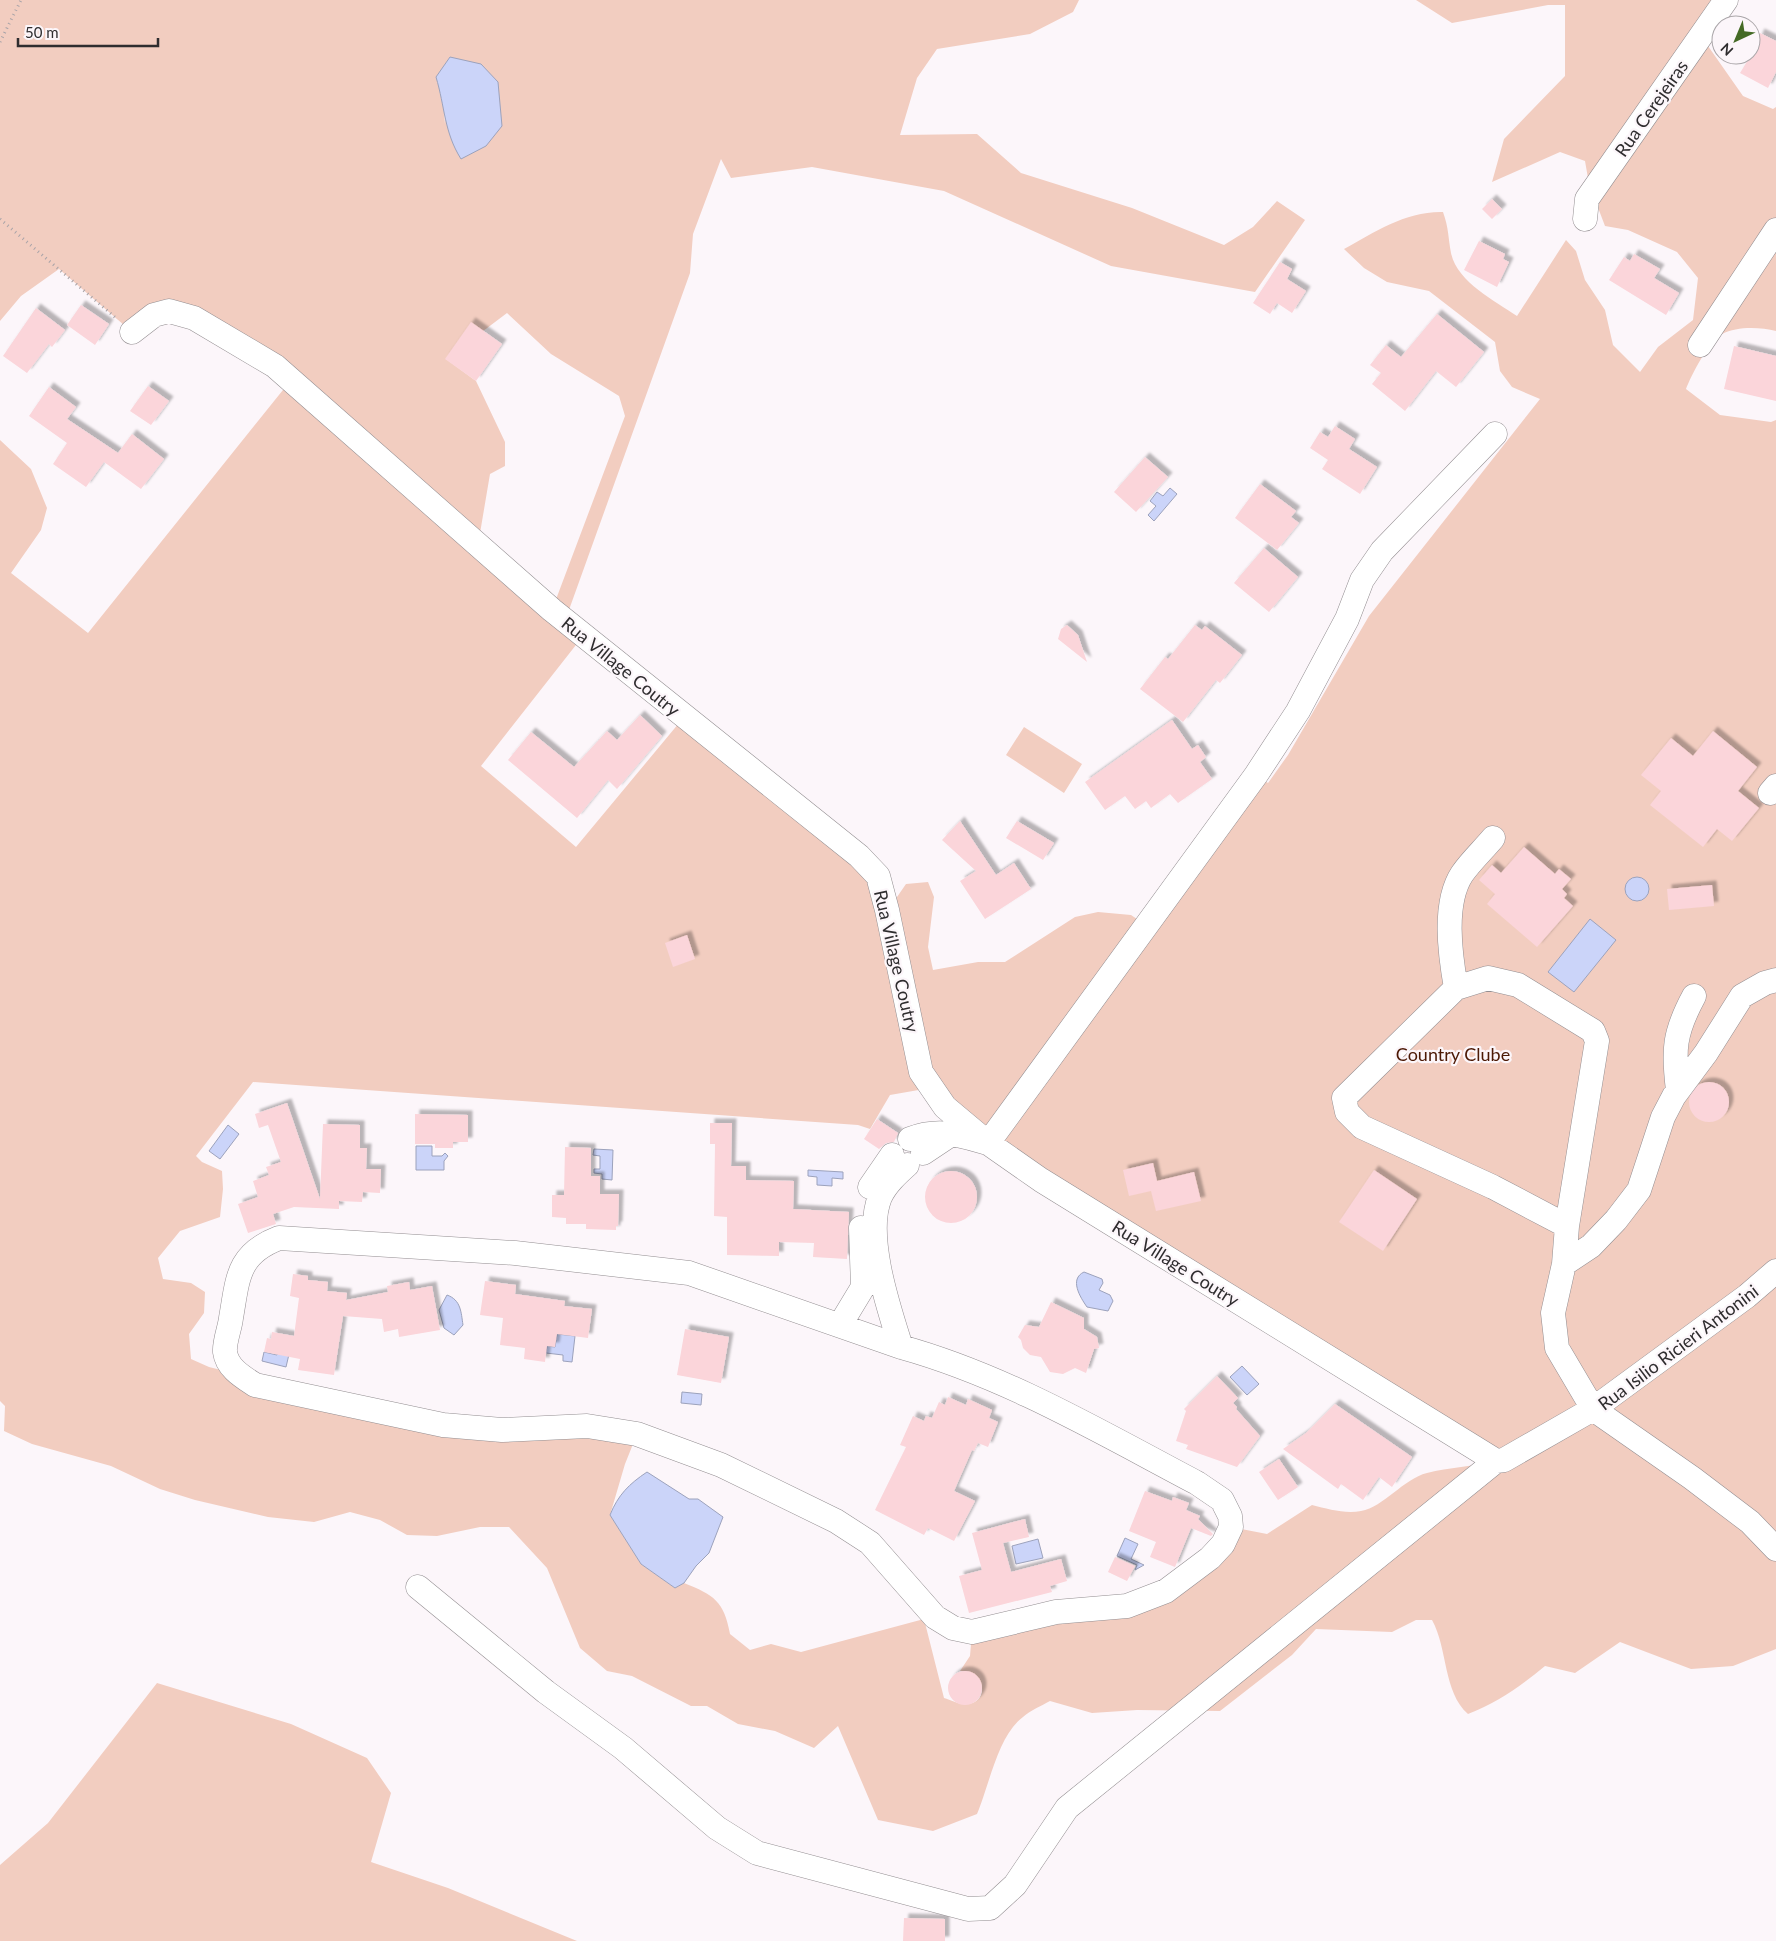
<svg xmlns="http://www.w3.org/2000/svg" width="1776" height="1941" font-family="Lato,sans-serif">
<style>
.green{fill:#f2cdc0;fill-rule:evenodd}
.water{fill:#cbd4f9;stroke:#9ca2bc}
.building{fill:#fbd5da;filter:url(#shadow)}
.lines{fill:none;stroke-linecap:round;stroke-linejoin:round}
.minor-casing{stroke:#938e91;stroke-width:25}
.path{stroke:#a9a4a8;stroke-width:3;stroke-dasharray:1 4;stroke-linecap:butt}
.minor{stroke:#fff;stroke-width:24}
.labels{text-anchor:middle;dominant-baseline:central;stroke-width:4.5;stroke-linejoin:round;paint-order:stroke}
.street-label{font-size:18px;fill:#2f2d2f;stroke:#fcf6fa}
.park-label{font-size:18px;fill:#4c1905;stroke:#fcf6fa}
</style>
<defs>
<filter id="shadow"><feDropShadow dx="4.5" dy="-4.5" stdDeviation="1" flood-color="#0004"/></filter>
</defs>
<rect width="100%" height="100%" fill="#fcf6fa"/>
<!-- green -->
<path class="green" d="M0,0H1079L1073,12L1030,34L937,49L917,78L900,135L977,134L1021,173L1132,208L1224,245L1253,227L1277,201L1305,220L1255,292L1111,266L944,191L812,167L731,178L721,159L693,234L690,273L565,621L583,636L481,766L576,847L684,717L859,856L888,910L906,884L928,882L934,897L928,947L933,970L978,962H1005L1075,917L1098,912L1131,915L1146,925L1256,775L1268,783L1288,755L1369,616L1540,399L1512,387L1500,371L1495,342L1429,291L1387,282L1364,268L1344,249C1375,232 1406,211 1443,212C1449,229 1448,237 1451,253C1457,282 1495,301 1517,316L1566,240L1576,251L1585,280L1605,310L1613,345L1640,372L1658,347L1693,320L1698,278L1677,252L1628,230L1605,226L1589,184L1585,161L1560,152L1492,182L1504,139L1565,76V5H1548L1452,23L1416,0H1726L1707,27L1708,46L1743,96L1773,109L1776,107V331C1760,327 1737,326 1722,334C1709,340 1691,376 1686,389L1720,415L1771,422L1776,420V1649L1733,1666L1691,1669L1620,1642L1575,1673L1545,1666C1521,1686 1497,1703 1468,1714C1443,1692 1448,1649 1432,1620H1416L1392,1632L1316,1629L1292,1655L1220,1711L1137,1710L1092,1713L1050,1701C1041,1706 1031,1710 1023,1717C998,1735 989,1786 977,1814L933,1831L878,1820L838,1726L814,1748L775,1731L738,1724L707,1706H691L632,1676L607,1671L580,1648L547,1568L509,1527H480L437,1536L407,1535L380,1520L350,1512L314,1522L268,1517L195,1500L160,1489L111,1466L32,1444L4,1431L5,1406L0,1401V440L31,469L47,508L41,530L11,573L88,633L291,380L169,311L132,332L59,269L21,296L0,321ZM450,57L445,124L443,97L437,77ZM507,313L551,354L619,396L625,416L552,610L478,545L490,474L505,466V442L476,381L446,359ZM253,1082L858,1125L870,1129L890,1095L930,1088L1041,1180L1495,1461C1473,1467 1449,1467 1427,1473C1403,1479 1384,1507 1361,1511C1345,1514 1328,1509 1312,1505L1267,1534L1231,1527L1166,1591L972,1632L970,1656L960,1671C986,1671 990,1702 967,1704C960,1705 951,1700 944,1698L924,1619L801,1652L771,1644L750,1650L730,1634C724,1601 714,1595 684,1583L675,1588L641,1564L610,1515L625,1464L637,1434L443,1425L209,1367L191,1359L189,1334L204,1313L205,1292L191,1283L163,1279L158,1258L180,1231L220,1217L223,1189L222,1171L202,1162L196,1156Z
M1024,727L1082,764L1064,793L1006,755Z
M157,1683L291,1724L367,1758L391,1793L371,1862L448,1888L577,1941H0V1865L48,1823Z"/>
<!-- water -->
<path class="water" d="M450,57L481,64L498,82L502,126L486,146L461,159C444,132 445,107 436,77Z
M1170,488L1177,494L1154,521L1148,515L1156,506L1150,501L1157,492L1163,496Z
M1625 889a12 12 0 1 1 24 0a12 12 0 1 1-24 0Z
M1590,919L1616,940L1574,992L1548,972Z
M228,1125L239,1134L220,1159L209,1151Z
M416,1146H432V1156H442L445,1153L448,1156L444,1161V1170H416Z
M594,1149L613,1150L612,1180L602,1179V1174L594,1173V1169H600V1156L593,1155Z
M808,1170L843,1172V1179L832,1178V1186L817,1185V1177L808,1176Z
M1084,1272L1102,1279L1103,1283L1099,1290L1110,1295L1113,1301L1108,1311L1087,1307C1080,1297 1069,1279 1084,1272Z
M447,1295C461,1300 461,1312 463,1325L454,1335L444,1328L439,1310Z
M557,1334L575,1336L572,1362L563,1361V1355L546,1353L547,1346L555,1347Z
M278,1348L290,1350L286,1367L262,1361L264,1352L277,1355Z
M1242,1366L1259,1384L1247,1395L1230,1377Z
M682,1392L702,1394L701,1405L681,1403Z
M647,1472L689,1499H698L723,1517L709,1553L696,1566L684,1583L675,1588L641,1564L610,1515C618,1495 629,1484 647,1472Z
M1125,1538L1138,1544L1131,1559L1144,1565L1135,1570L1137,1565L1117,1556Z
M1038,1539L1043,1558L1016,1564L1012,1546Z"/>
<!-- building -->
<path class="building" d="M1760,33L1776,41V72L1768,88L1740,73L1751,55Z
M1492,199L1502,209L1492,219L1482,209Z
M1479,241L1505,254L1503,259L1509,262L1497,287L1464,270Z
M1634,254L1660,269L1654,278L1679,293L1666,315L1609,280L1624,257L1630,261Z
M1280,262L1292,269L1287,279L1306,291L1292,313L1277,303L1270,314L1253,303Z
M81,305L109,324L95,345L67,325Z
M36,308L65,330L52,347L49,344L27,373L3,356Z
M1437,314L1484,352L1456,387L1436,371L1405,411L1372,384L1381,373L1370,365L1386,345L1401,357Z
M471,322L502,344L476,381L445,359Z
M1734,346L1776,356V401L1724,389Z
M148,386L169,401L151,425L130,411Z
M49,387L76,407L67,419L118,453L132,434L164,459L141,489L104,462L86,487L53,464L67,443L29,416Z
M1335,426L1355,439L1349,449L1377,467L1360,494L1322,469L1328,460L1310,448L1320,432L1328,437Z
M1145,457L1168,477L1136,512L1114,492Z
M1260,484L1296,511L1291,517L1299,523L1277,550L1235,518Z
M1264,548L1298,577L1269,612L1234,583Z
M1067,625L1078,635L1087,662L1058,639L1061,629Z
M1195,625L1202,630L1205,626L1242,655L1220,683L1216,680L1183,722L1140,689L1165,657L1168,659Z
M640,715L662,736L617,789L608,780L577,818L508,760L531,732L574,767L607,731L617,740Z
M1172,720L1192,749L1198,745L1206,757L1200,762L1212,779L1178,803L1170,794L1151,808L1146,801L1135,809L1125,796L1105,810L1085,782Z
M1713,731L1757,767L1738,791L1759,808L1732,841L1717,829L1703,847L1650,805L1661,791L1641,775L1671,738L1693,756Z
M960,821L996,875L1014,863L1031,889L985,919L960,881L976,871L942,840Z
M1017,821L1054,843L1043,860L1006,838Z
M1524,847L1555,874L1559,869L1571,879L1562,889L1567,894L1564,898L1573,906L1537,947L1487,904L1495,894L1479,880L1492,865L1501,873Z
M1712,885L1714,906L1669,910L1667,889Z
M687,935L695,959L673,967L665,943Z
M1689 1102a20 20 0 1 1 40 0a20 20 0 1 1-40 0Z
M287,1103L320,1199L323,1124L360,1125V1148H367L366,1169H381L380,1193L363,1192L362,1202L339,1201V1209L294,1207L273,1214L276,1224L248,1233L238,1204L258,1197L253,1181L269,1175L266,1167L281,1162L268,1125L259,1128L255,1114Z
M415,1114L468,1115V1142H453V1148H435V1144H415Z
M877,1119L898,1133L894,1142L886,1143L879,1149L864,1139Z
M710,1123H732L731,1166H746V1180L794,1181L793,1209L849,1212L847,1259L813,1257L814,1243L779,1242V1256L727,1255V1217L714,1216L715,1144H710Z
M565,1147L591,1148V1176H600V1194H619L618,1226H616V1230L586,1229V1224H566V1218L552,1217V1195H564Z
M1153,1163L1157,1181L1194,1172L1201,1201L1156,1211L1151,1191L1129,1196L1123,1170Z
M1374,1170L1417,1199L1383,1251L1339,1222Z
M925 1197a26 26 0 1 1 52 0a26 26 0 1 1-52 0Z
M293,1274L308,1276V1280L328,1282L327,1291L347,1293L346,1300L388,1292L387,1286L409,1282L410,1290L432,1286L440,1330L399,1337L398,1329L384,1332L382,1319L343,1316L334,1375L298,1370L300,1359L264,1352L267,1338L271,1339L272,1332L294,1336L299,1298L290,1296Z
M485,1281L516,1285L515,1294L565,1301L564,1306L592,1309L588,1338L557,1334L555,1347L547,1346L545,1362L524,1359L525,1348L500,1345L503,1318L480,1315Z
M1051,1302L1084,1318V1329L1097,1337L1099,1348L1094,1349L1086,1373L1075,1368L1063,1374L1050,1372L1041,1357L1030,1355L1023,1348L1021,1340L1018,1337L1022,1330L1025,1325L1039,1327Z
M685,1329L729,1337L721,1383L677,1375Z
M1217,1376L1238,1398L1233,1403L1237,1407L1236,1409L1260,1436L1237,1467L1186,1449L1188,1445L1176,1441L1186,1411L1184,1409Z
M948,1397L966,1405L968,1399L992,1410L989,1418L998,1422L988,1447L978,1443L974,1451L972,1450L954,1491L975,1501L954,1541L928,1528L924,1535L875,1510L906,1447L900,1445L913,1416L924,1421L926,1416L932,1418L939,1402L945,1405Z
M1335,1404L1412,1457L1392,1487L1379,1477L1363,1500L1341,1484L1338,1489L1283,1449L1306,1433Z
M1279,1459L1298,1487L1278,1500L1259,1472Z
M1145,1491L1172,1501L1173,1497L1189,1503L1186,1510L1200,1516L1198,1519L1213,1534L1211,1536L1191,1528L1175,1567L1150,1557L1156,1542L1129,1531Z
M1025,1519L1029,1537L1003,1543L1011,1572L1061,1559L1067,1581L1050,1586L1052,1592L969,1613L959,1576L982,1570L972,1533Z
M1115,1557L1135,1566L1127,1581L1108,1572Z
M948 1688a17 17 0 1 1 34 0a17 17 0 1 1-34 0Z
M904,1918L945,1919V1941H903Z"/>
<g class="lines">
<defs>
<path id="minor" d="M1585,219L1587,199L1726,0
M132,332L154,315L169,311L194,318L275,366L552,610L859,856L878,876L887,910L921,1072L945,1107L988,1143L1041,1180L1496,1461L1504,1460L1593,1409L1747,1296L1776,1271
M1700,345L1776,230
M1770,793L1776,786
M1456,988C1450,954 1443,903 1462,874C1471,861 1483,850 1493,838
M1678,1090C1673,1050 1674,1033 1694,996
M910,1139C939,1128 959,1135 988,1143L1256,775L1298,711L1347,619L1362,580L1382,551L1495,434
M923,1153L953,1133
M870,1187L892,1155
M1567,1226L1493,1187L1362,1127L1347,1112L1344,1098L1456,988L1488,978L1518,985L1593,1031L1597,1041L1567,1226L1564,1264L1553,1313L1557,1348L1593,1409L1692,1478L1750,1522L1776,1549
M279,1238L515,1253L689,1273L901,1347C1006,1376 1102,1433 1197,1483L1222,1500L1230,1516L1231,1527L1223,1544L1210,1558L1166,1591L1127,1606L1056,1612L972,1632L953,1628L935,1617L870,1543L836,1521L721,1465L637,1434L587,1426L502,1430L443,1425L255,1385C243,1377 227,1368 225,1352C224,1342 230,1328 231,1318C238,1278 237,1254 279,1238Z
M1564,1264L1591,1246L1616,1220L1639,1190L1663,1117L1674,1096L1706,1053L1742,996L1765,983L1776,980
M840,1325L863,1287L861,1228
M901,1347C889,1309 864,1236 880,1197C886,1184 897,1174 907,1165
M418,1587L546,1692L623,1748L717,1828L757,1853L968,1909L990,1908L1015,1885L1067,1808L1496,1461"/>
</defs>
<!-- minor casing -->
<use href="#minor" class="minor-casing"/>
<!-- path -->
<path class="path" d="M0,42L21,0
M0,219L117,319"/>
<!-- minor -->
<use href="#minor" class="minor"/>
</g>
<g class="labels">
<!-- street labels -->
<g class="street-label">
<text transform="translate(1651 108) rotate(-55)">Rua Cerejeiras</text>
<text transform="translate(621 666) rotate(39)">Rua Village Coutry</text>
<text transform="translate(897 961) rotate(77)">Rua Village Coutry</text>
<text transform="translate(1176 1263) rotate(32)">Rua Village Coutry</text>
<text transform="translate(1678 1347) rotate(-37)">Rua Isilio Ricieri Antonini</text>
</g>
<!-- park labels -->
<g class="park-label">
<text x="1453" y="1054">Country Clube</text>
</g>
</g>
<!-- north arrow -->
<g transform="translate(1736 40) rotate(224)"><circle r="24" fill="#fcf6fa" stroke="#aaa6a9"/>
<path d="M0-4L9 19L0 12L-9 19Z" fill="#446a25"/>
<text y="-8" font-size="14" font-weight="bold" text-anchor="middle" fill="#2f2d2f">N</text>
</g>
<!-- scale -->
<path d="M18 38v8h140v-8" fill="none" stroke="#2f2d2f" stroke-width="2.5"/>
<text x="25" y="38" font-size="15" fill="#2f2d2f" stroke="#fcf6fa" stroke-width="4" paint-order="stroke">50 m</text>
</svg>
